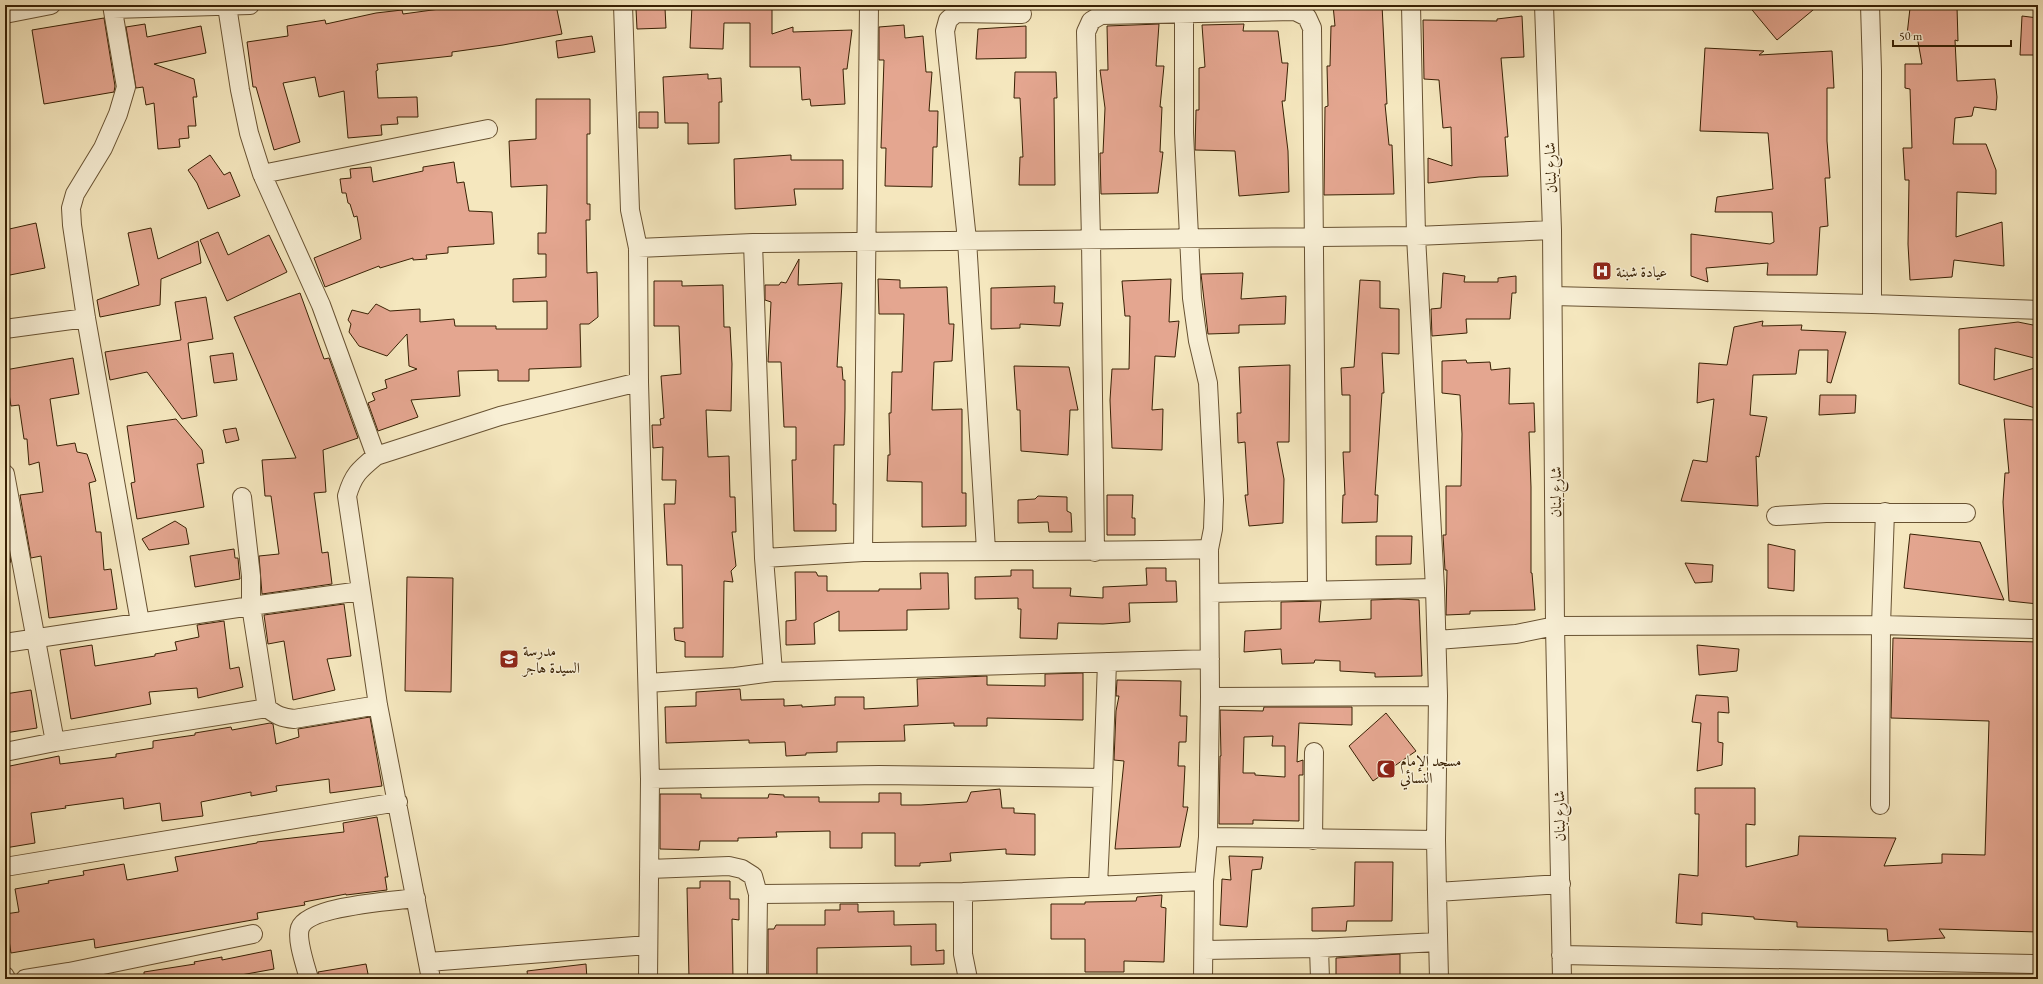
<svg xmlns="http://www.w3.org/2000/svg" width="2043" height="984" font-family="'EB Garamond',Amiri,serif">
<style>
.building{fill:#e4a690;stroke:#392104;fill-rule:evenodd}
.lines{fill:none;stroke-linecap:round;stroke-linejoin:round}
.minor-casing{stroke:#685232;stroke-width:20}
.minor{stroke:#f8efd5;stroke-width:18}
.labels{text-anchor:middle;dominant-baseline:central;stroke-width:3;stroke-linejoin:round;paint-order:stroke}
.street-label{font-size:15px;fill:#392104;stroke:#f8efd5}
.poi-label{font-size:15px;fill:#392104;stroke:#f8efd5;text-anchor:start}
</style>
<rect width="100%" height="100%" fill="#f5e7be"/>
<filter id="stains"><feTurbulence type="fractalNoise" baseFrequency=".005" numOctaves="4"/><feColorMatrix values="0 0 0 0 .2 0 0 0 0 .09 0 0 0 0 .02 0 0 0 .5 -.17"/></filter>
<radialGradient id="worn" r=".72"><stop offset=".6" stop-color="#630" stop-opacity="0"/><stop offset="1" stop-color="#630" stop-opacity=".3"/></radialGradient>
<!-- building -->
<path class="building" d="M469,5H556L562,34L503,45L452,52V56L377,64L378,70L376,71L378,98L417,97L418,117H397L398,124L381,125L382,135L348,138L344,91L319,97L315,77L283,83L300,142L274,150L256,87H253L247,42L288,36L287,26L325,20L326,24L376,13L402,10L403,14Z
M692,5H772V34L793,27V32L852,30L847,69H843L845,104L811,106L810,99L802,100L800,67H750V23H724L723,49L690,48Z
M1333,5H1382L1387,104H1385L1389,145H1392L1394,194L1324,195L1325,107L1328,106L1327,66H1330L1331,26H1335Z
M1748,5H1819L1777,40Z
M1957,7L1958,41L1955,40L1957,81L1995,79L1997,97L1996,110L1974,107L1972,116L1955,118L1953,144H1986L1996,170V194L1957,192L1956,237L2002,222L2004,266L1954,260L1952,277L1910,280L1908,244L1909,180H1905L1903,148H1912L1910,89L1905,88V64H1922L1917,36L1907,35L1910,8Z
M665,8L666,28L637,29L636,9Z
M1522,16L1524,57L1501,58L1508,137H1505L1508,176L1479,177L1428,183V158L1452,166L1451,127L1443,128L1439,80L1424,79L1423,20L1497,21V19Z
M2022,16L2038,18V55H2020Z
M104,18L115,86L114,92L44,104L32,30Z
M145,24L147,37L201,26L206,53L154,64L194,79L197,97H193L196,126H188L189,138L179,139L180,147L158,149L154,103L146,105L143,87L136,88L126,27Z
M1159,24L1156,66H1164L1160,107H1162L1160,152H1163L1158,193L1101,194L1100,153H1103L1105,108L1100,70H1108L1107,26Z
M1244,24L1243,31H1278L1282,63H1288L1285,101H1282L1288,151L1289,192L1239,196L1235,151L1195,150L1196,110H1199V68L1205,67L1202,25Z
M904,25L905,38L923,36L926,72H932L929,111H938L937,147H933L932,187L885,186L886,148H881L884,60H879V27Z
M1026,26V58L976,59L978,29Z
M592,36L595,52L558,58L556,41Z
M1705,48L1764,51L1759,55L1832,51L1834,88H1827V141L1830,178H1825L1828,226L1820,227L1817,275H1767L1768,263L1706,268L1708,282L1691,276V234L1770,244L1774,242L1772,212H1715L1717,197L1773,189L1768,133L1700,131Z
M1015,72H1056L1057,98H1054L1055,185H1019L1020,157H1023L1020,98H1014Z
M708,74V79L721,78L722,102H719V143L688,144V123H665L663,77Z
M536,99H590V134H587V204H590V220H586L587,273L597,272L598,317L589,324H580L581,367L529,369V381H498V370L458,371L460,396L411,400L418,417L378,431L368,403L375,400L372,393L387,388L385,380L417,369L409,366L407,334L387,356L359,346L349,332L351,324L348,320L352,310L368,314L376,304L390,311L420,309V322L454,319L455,326H496V329H547V301L513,302V279L546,277V254H538V233H546L547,185L511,187L509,141L536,139Z
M639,112H658V128H639Z
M210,155L224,175L230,172L240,196L208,209L197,183L188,170Z
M791,155V160H843V189H794L796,205L735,209L734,159Z
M454,162L457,183L464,182L469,211L492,212L494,244L448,247V253L426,255L427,259L413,260V258L380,268L379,266L325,287L314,258L361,239L357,216L354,217L350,204L348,203L346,193H342L340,179L351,178L350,169L371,167L373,182L423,171V167Z
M36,223L45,268L5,276V230Z
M151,228L158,259L198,241L201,263L161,279L160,305L100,317L97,300L139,285L128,233Z
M218,232L228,255L269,235L287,272L227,301L200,240Z
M799,259L798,285L842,283L837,367H842L843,380H845V409L844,445H834L833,504H836V531H794L792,460H796V427H784L781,362H768L771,302L765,300V285H779L781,282L786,283Z
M1243,273L1241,299L1286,296L1285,324L1239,325V333L1208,334L1201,274Z
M1443,273L1465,276L1464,282H1498V278L1516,276V293H1512L1510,319H1466L1467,333L1432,336L1431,309L1441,308Z
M878,279L900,280V288L947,287L949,324H954L952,361L934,362L932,410L962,409V493H966V526L922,527V482L887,481L888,455H890L889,413H891L892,372H902L904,314H879Z
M1171,279L1169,322L1179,321L1175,357L1155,356L1152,410L1163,409L1162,450L1112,448L1110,400L1112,369H1129L1130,316H1125L1122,281Z
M1360,280L1380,281V308L1399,309V354L1382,353L1384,393H1382L1375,495H1378L1377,522L1342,523L1343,495H1345L1343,452H1350V395H1342L1341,368L1354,367Z
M654,281H682V286L723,285L724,327H730L732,364L731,411L706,410L708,457L729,456L730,497H735L736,532H732L736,566L731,571L733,582L724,581L723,657H685V642L675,640L674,628H683L682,565H667L664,504H675L676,480H662L663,447L653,448L652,425H661L660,419L664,418L661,376L681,374L679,326H654Z
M1055,286L1054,303H1063L1060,326L1020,324V328L991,329V288Z
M300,293L324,359L329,358L358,438L323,450L326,492L314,493L322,553L328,552L332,584L262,594L259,556L279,554L271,496H265L262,460L296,458L234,317Z
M206,297L213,339L188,343L197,416L182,419L147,372L110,380L105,352L181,340L175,302Z
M1763,321L1762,326L1802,325L1801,330L1846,332L1831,383L1827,382L1828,350H1799L1796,374L1753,375L1750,415L1767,417L1759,457L1756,456L1758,506L1681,501L1693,460L1707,462L1714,399L1697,403L1699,363L1727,365L1734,327Z
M2018,322L2038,326V359L1995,348L1994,380L2038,367V409L1959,384V329Z
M233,353L237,380L214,383L210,356Z
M73,358L79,394L50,399L57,446L75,443L77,452L87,454L96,481L89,483L96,532H101L104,570L111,569L117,609L49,618L41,556L31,558L20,495L43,492L39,462L29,465L27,439H24L19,405L11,406L5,370Z
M1466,360L1467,363L1490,362L1491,370L1510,368L1509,404L1534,403L1535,432H1529L1531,487V573H1532L1535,610L1470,611V614L1446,615L1447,570H1445L1443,535H1446V486H1461L1462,434L1460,395L1442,393V361Z
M1290,365L1289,442H1277L1284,479L1283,523L1249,526L1245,495H1248L1245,442L1238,443L1237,413H1241L1239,367Z
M1014,366L1069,367L1078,410H1070L1068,455L1021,451L1020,410H1017Z
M1820,395H1856L1855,413L1819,415Z
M176,419L202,450L204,463L197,464L204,507L137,519L131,483L135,482L127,426Z
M2004,419L2038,420V604L2009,601L2003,502L2005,473H2009Z
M236,428L239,440L226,443L223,430Z
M1107,495H1133L1132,518H1135V535H1107Z
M1038,496L1067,497V511L1071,513L1072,532H1049L1048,522L1018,523V500L1035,499Z
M175,521L186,528L189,544L149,550L142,539Z
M5,531L11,562L5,563Z
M1910,534L1980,542L2004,600L1904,588Z
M1376,536H1412L1411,564L1376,565Z
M1768,544L1795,550L1794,591L1768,588Z
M234,549L235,558H238L240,579L195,587L190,556Z
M1685,563L1713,565L1712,582L1695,583Z
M1146,568H1166V581H1176L1177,602L1129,603L1130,622L1103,624L1058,623L1057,639L1020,638L1021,609H1018V598L975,599V577L1011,576V570H1033V588H1071L1070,596L1103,598V587L1147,585Z
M795,572H816L818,576H827V591H879V589H921L920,573H948L949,609L907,610V630L839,631V611L814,623L815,644L786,645V621L796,620Z
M407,577L453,578L451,692L405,691Z
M1398,599L1419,600L1422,676L1375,677V673L1340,671V661L1315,660L1314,663L1282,664L1281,649L1244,652L1245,631L1281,629V602L1321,601L1319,622L1371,619V600Z
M344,604L351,656L327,659L335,690L293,700L284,641L268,644L264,615Z
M224,621L230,669L239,667L243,687L198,698L197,688L149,692L151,704L71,719L60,650L92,645L95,666L155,656V654L177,650L175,642L199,637L197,625Z
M1893,638L2038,642V932L1939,929L1945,938L1888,941L1887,929L1797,927V922L1754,919V917L1702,913V925L1676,923L1679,874L1698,876L1699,814H1695V788H1755V825L1746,824V867L1798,855L1799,836L1896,838L1884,866L1942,863V854L1985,855L1989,721L1891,718Z
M1697,645L1739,649L1737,671L1699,675Z
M1083,673V720L987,718V726H954V723L904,725L905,741L837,742V752L806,753V755L786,756L785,742L749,743V740L666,743L665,707L696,706V692L740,689L741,700L784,699V706L802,705V707L835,705V697H864V709L918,706L917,679L987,676V685L1045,686V674Z
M1117,680L1181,681L1180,716H1187L1186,742H1179L1178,766H1185L1183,807H1188L1180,847L1115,849L1124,761L1114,760L1116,711L1119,696H1116Z
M31,690L37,728L5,733V694Z
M1696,695L1728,697L1729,713L1718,712V742L1723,743L1722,765L1697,771L1701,723L1692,722Z
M1264,707H1352V725L1299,723L1297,762L1303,760V775H1299V821L1253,820V824H1219L1220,756H1221L1220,710L1263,711ZM1273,736L1272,746H1285V777L1255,775V773H1243L1244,737Z
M1386,713L1416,751L1373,781L1349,746Z
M370,717L382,786L330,793L329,779L276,786L277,791L251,796V792L201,802L203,816L162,821L160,803L124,809L123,798L65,806L66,808L31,813L35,843L5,848V767L59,756L60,764L116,757V754L153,748V741L195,735V733L231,727L232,730L270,723L273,724L276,744L299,737L298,729Z
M1000,789L1002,808H1014V813L1035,814V855L1006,854V849L950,853L951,861L920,863V866H895V833H862V848H830V831L776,832L777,837L738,838V841H700L699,850L660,849V794H701V798H768L769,794L784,795V797H819V802H879V793H901V805H921L967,802L971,792Z
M377,817L388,877H385L387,890L346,895V894L304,902L305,905L257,913L258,919L95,948L94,939L11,953L7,927L5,928V914L19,912L15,889L49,883L48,881L84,875L83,871L124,864L127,880L178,871L175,857L257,843V842L344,832L343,823Z
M1229,856L1263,857L1261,869L1252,870L1247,927L1220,925L1222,879L1231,880Z
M1355,862H1393L1392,921H1347L1346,931H1312V908L1354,906Z
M700,881H730V899H739V920L732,919L733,979H689L687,888H700Z
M1162,895L1161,907L1166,908L1164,962L1124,961V972H1085V939H1051V904H1085V902L1136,901L1137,897Z
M840,904H858V912L894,911V925L936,924V951L944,950V964L911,965V946L817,948V979H768V929H774L776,925H825V910H840Z
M271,950L274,969L219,979H144V972L195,964L194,962L222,957V960Z
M1400,954V979H1336V958Z
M366,964L369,979H319L318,972Z
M586,964L587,979H528L527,971Z"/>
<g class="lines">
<defs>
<path id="minor" d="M112,5L126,87L118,114L103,148L75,194L71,208L72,225L86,318L140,622
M623,5L630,210L638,248L639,382L650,779L648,979
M1184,5V133L1192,298L1198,341L1208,383L1214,500L1213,529L1209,549L1210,697L1208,837L1204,881L1203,979
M1411,5L1416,236L1435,588L1438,696L1436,840
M1544,5L1552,230L1555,626L1562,979
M1870,5L1872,71V304
M227,6L240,90L249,133L262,174L321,305L376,456
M113,9L250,5
M5,14L51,5
M262,174L488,129
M753,243L764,558L863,552L869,5
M638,248L753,243L1416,236L1552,230
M1553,296L1872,304L2038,310
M5,329L86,318
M5,474L55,742
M242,497L251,576V606L361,591
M1776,516L1826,513H1966
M986,550L967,240L945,31L948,20L956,13L1022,14
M863,552C978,550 1093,552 1209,549
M1095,552L1091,240L1086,32L1091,21L1101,15L1295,11L1307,17L1312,28L1317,589
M764,558L773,672
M1210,593L1435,588
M1437,640L1516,634L1555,626L1881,625L2038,629
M5,643L251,606L267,708C276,715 282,718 294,719L378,705
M648,683L735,677L773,672L1210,659
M1210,697L1438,696
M5,752L55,742L267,708
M650,779L879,775L1103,778L1107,662
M1880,805L1881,625L1885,512
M1208,837L1436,840L1437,892L1561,884
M1313,840L1314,752
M5,867L398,802
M649,869L729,866L742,869L753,876L758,894L963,892L1204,881
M1098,885L1103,778
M963,892V954L968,979
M1437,892L1439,979
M1319,948L1320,979
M1204,950L1319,948L1438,942
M1561,955L2038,964
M428,962L648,945
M5,976L6,979
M25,979L69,972L253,934
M309,979C306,967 296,940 300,928C308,906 394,901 416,898
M431,979L378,705L347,496C353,475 359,470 376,456L500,416L639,382
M757,979L758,894"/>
</defs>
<!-- minor casing -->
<use href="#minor" class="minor-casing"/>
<!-- minor -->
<use href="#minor" class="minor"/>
</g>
<!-- icons -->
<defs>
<symbol id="hospital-square" viewBox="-11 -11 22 22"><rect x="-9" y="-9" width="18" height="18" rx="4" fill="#8f2418" stroke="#f8efd5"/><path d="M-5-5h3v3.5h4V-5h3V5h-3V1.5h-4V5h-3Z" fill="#fff"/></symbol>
<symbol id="school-square" viewBox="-11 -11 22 22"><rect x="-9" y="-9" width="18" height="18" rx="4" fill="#8f2418" stroke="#f8efd5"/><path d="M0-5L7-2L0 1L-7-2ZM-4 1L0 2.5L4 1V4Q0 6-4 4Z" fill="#fff"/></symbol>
<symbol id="mosque-square" viewBox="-11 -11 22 22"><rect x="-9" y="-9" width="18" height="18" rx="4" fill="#8f2418" stroke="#f8efd5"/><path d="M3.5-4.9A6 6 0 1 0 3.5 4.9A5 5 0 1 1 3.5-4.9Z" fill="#fff"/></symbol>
</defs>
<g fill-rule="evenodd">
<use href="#hospital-square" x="1591" y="260" width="22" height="22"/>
<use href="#school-square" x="498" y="648" width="22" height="22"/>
<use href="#mosque-square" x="1375" y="758" width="22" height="22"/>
</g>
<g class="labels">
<!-- street labels -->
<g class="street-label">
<text transform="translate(1550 168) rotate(-92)">شارع لبنان</text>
<text transform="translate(1555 492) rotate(-90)">شارع لبنان</text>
<text transform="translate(1559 816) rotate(-91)">شارع لبنان</text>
</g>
<!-- poi labels -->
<g class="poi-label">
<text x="1616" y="271">عيادة شبنة</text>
<text x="523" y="650">مدرسة<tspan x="523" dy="17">السيدة هاجر</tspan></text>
<text x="1400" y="760">مسجد الإمام<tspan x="1400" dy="17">النسائي</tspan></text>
</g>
</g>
<!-- margin -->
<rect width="2043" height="984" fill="none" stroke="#f5e7be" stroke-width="20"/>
<rect x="6" y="6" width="2031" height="972" fill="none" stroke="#392104" stroke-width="2"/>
<rect x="10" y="10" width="2023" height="964" fill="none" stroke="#392104"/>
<!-- scale -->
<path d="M1893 40v6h118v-6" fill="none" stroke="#392104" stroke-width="2"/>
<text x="1899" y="40" font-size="12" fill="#392104" stroke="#f8efd5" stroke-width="3" paint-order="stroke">50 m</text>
<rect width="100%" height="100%" filter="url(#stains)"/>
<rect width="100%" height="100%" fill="url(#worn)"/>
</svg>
